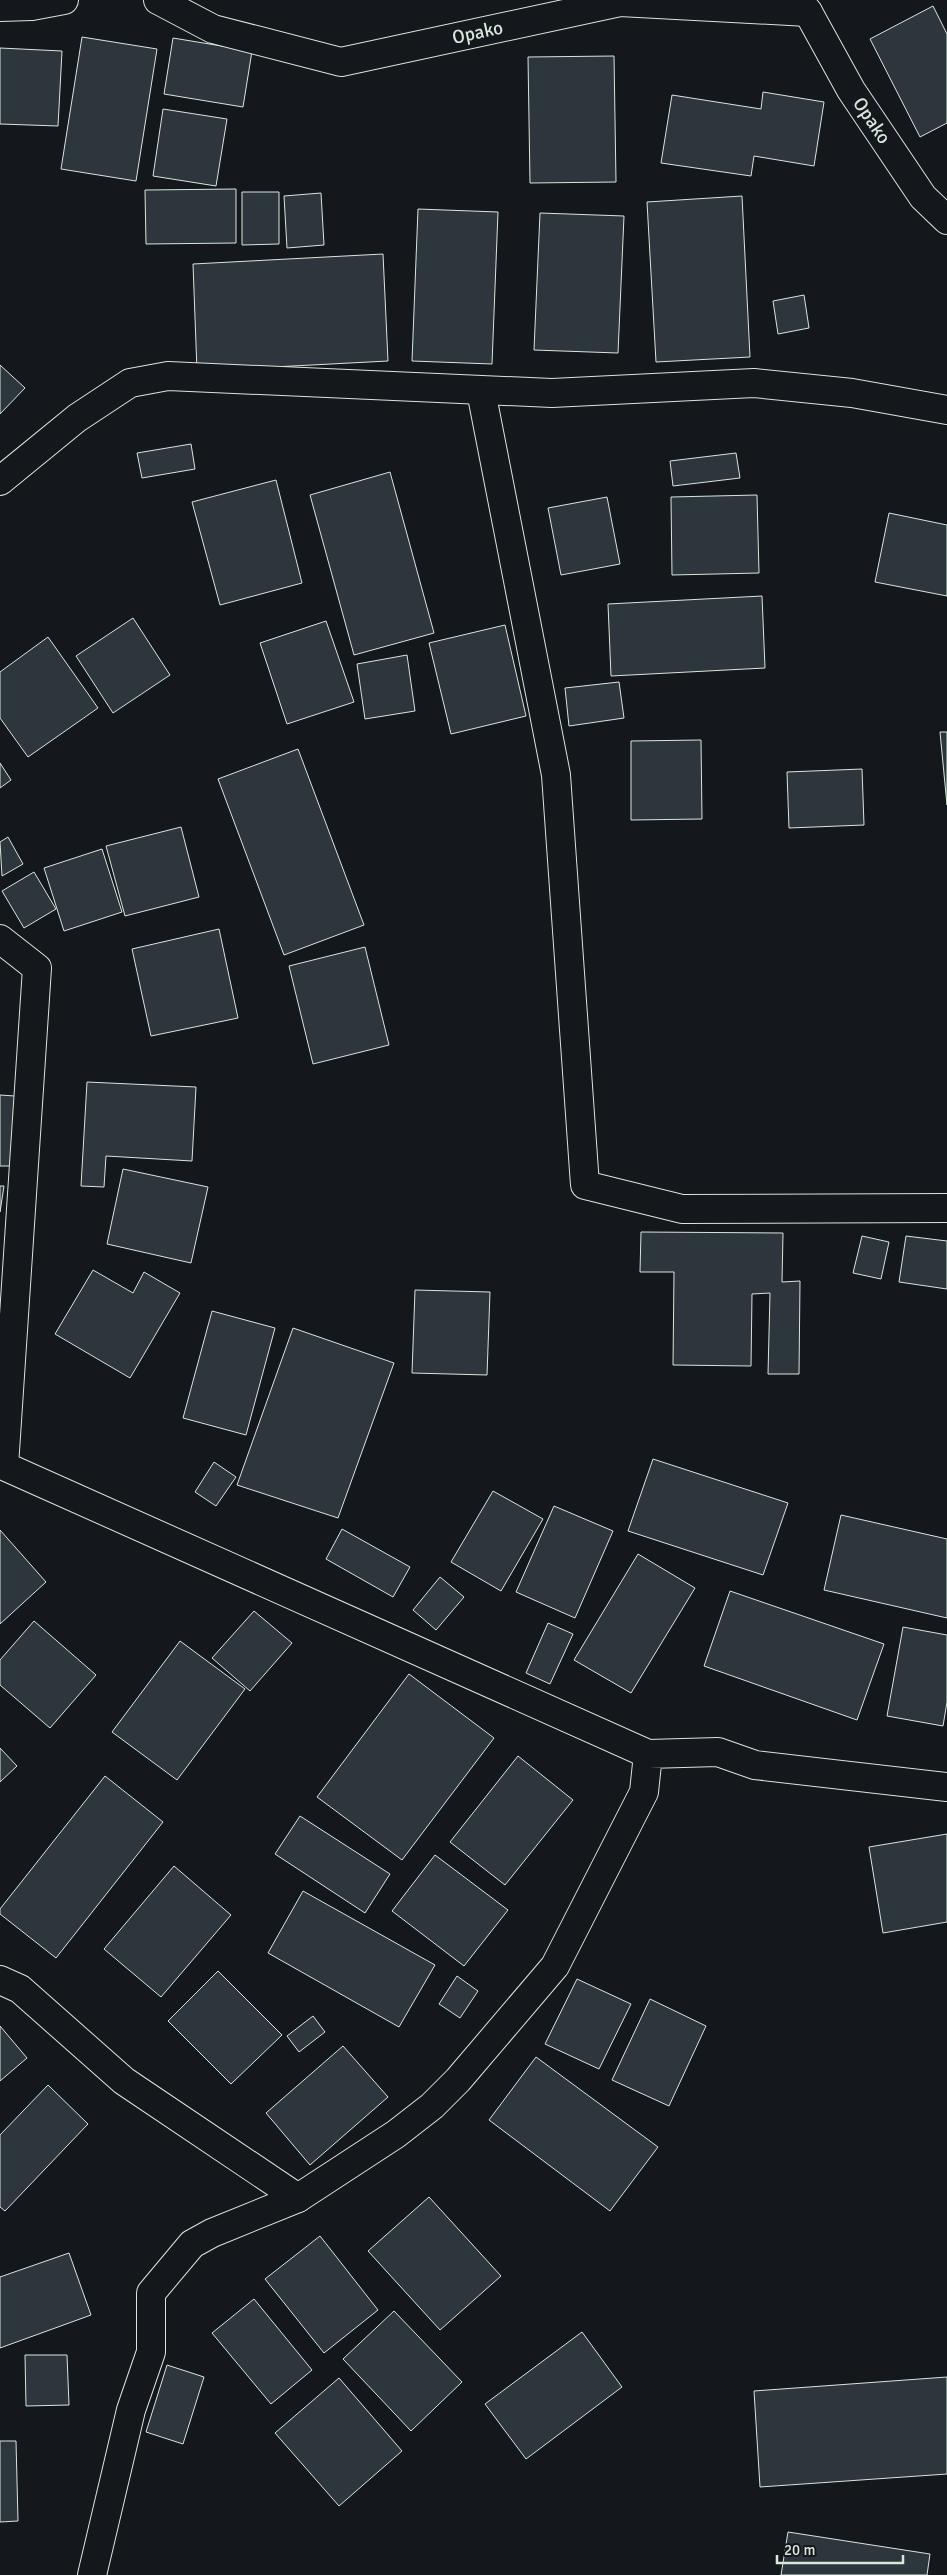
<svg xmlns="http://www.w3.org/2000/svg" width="947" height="2575" font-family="Signika,sans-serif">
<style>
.building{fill:#2c363c;stroke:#d8e6dc}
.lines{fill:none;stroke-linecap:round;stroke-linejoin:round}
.minor-casing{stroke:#d8e6dc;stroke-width:30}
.minor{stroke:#14181c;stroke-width:28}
.labels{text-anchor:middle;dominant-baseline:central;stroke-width:4;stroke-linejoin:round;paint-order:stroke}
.street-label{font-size:19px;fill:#d8e6dc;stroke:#14181c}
</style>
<rect width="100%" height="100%" fill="#14181c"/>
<!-- building -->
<path class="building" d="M933,6L947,34V123L920,137L870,39Z
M82,37L157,49L136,181L61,169Z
M173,38L252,51L243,107L164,94Z
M0,48L62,51L58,126L0,124Z
M614,56L616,182L530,183L528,57Z
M763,92L824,102L814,166L754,156L751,176L661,163L672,95L761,109Z
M163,109L227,119L216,186L153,176Z
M236,189V243L146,244L145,190Z
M242,192H279V244L242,245Z
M321,193L324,245L287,248L284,196Z
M742,196L750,357L656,362L647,202Z
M418,209L498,212L492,364L412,361Z
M540,213L624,216L618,353L534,350Z
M383,254L388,361L197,371L193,264Z
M804,295L809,328L778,334L773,301Z
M0,365L25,388L0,414Z
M191,444L195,469L142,478L137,453Z
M736,453L740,478L673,486L670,461Z
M390,472L434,633L354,655L310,495Z
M276,480L302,583L220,605L192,502Z
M757,495L759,573L672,575L671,497Z
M607,497L620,564L561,575L548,508Z
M889,513L947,525V596L875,582Z
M762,596L765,668L611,676L608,604Z
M133,618L170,675L113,713L76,656Z
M326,621L354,702L287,724L260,643Z
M505,625L526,716L451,734L429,643Z
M48,637L98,708L28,757L0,718V672Z
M407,655L415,711L365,719L357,664Z
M619,682L624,718L569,726L565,688Z
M940,732H947V805Z
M701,740L702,819L631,820V741Z
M298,749L364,925L284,955L218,779Z
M0,763L11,780L0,788Z
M862,769L864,825L789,828L787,772Z
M181,827L199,897L125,916L106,846Z
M8,837L23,864L2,876L0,842Z
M102,849L122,912L64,931L44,868Z
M34,872L56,909L24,928L2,891Z
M219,929L238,1018L151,1036L132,949Z
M365,947L389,1045L313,1064L289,966Z
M87,1082L196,1087L192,1161L106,1156L104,1187L81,1186Z
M0,1095L15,1096L10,1166H0Z
M123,1169L208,1187L191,1263L107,1244Z
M0,1186H4L0,1212Z
M641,1232L783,1233L782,1282L800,1281L799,1374H768L770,1293L752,1294L751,1366L673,1365L674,1272H640Z
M862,1236L889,1242L881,1279L853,1273Z
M906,1236L947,1241V1289L899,1282Z
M93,1270L133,1293L144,1272L180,1293L130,1378L55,1334Z
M415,1290L490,1292L487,1375L412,1373Z
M212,1311L275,1328L246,1435L183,1418Z
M293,1328L394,1363L338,1518L237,1485Z
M653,1459L788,1503L763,1575L628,1531Z
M214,1462L236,1477L216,1506L195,1492Z
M493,1491L543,1519L501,1591L451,1562Z
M554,1506L613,1531L575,1618L516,1592Z
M841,1515L947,1539V1618L824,1590Z
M342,1529L410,1567L393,1597L326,1559Z
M0,1530L46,1582L0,1624Z
M638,1554L695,1588L631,1693L574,1660Z
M440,1577L464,1597L436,1630L413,1610Z
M730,1591L884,1644L857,1720L704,1666Z
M254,1611L292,1643L250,1691L212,1658Z
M34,1621L96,1675L50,1728L0,1685V1660Z
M548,1623L573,1634L550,1684L526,1673Z
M903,1627L947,1635V1702L943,1726L887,1716Z
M180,1641L245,1689L177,1780L112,1732Z
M409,1674L494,1738L402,1860L317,1797Z
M0,1748L17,1766L0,1782Z
M518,1756L573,1800L505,1885L450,1842Z
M105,1776L163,1822L56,1958L0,1914V1909Z
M300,1816L390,1874L365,1913L275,1854Z
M947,1834V1922L883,1933L869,1847Z
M435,1855L508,1910L464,1966L392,1911Z
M174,1866L231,1915L161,1997L104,1949Z
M303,1891L435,1965L399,2027L268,1953Z
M218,1971L282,2035L231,2084L168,2021Z
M457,1976L478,1991L460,2018L439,2004Z
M577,1979L631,2004L599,2069L545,2044Z
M650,1999L706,2026L669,2106L612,2080Z
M313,2016L325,2032L299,2052L287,2036Z
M0,2026L27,2058L0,2081Z
M343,2046L388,2097L310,2165L266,2113Z
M536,2057L658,2147L610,2211L489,2120Z
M48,2085L88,2124L5,2211L0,2207V2135Z
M429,2197L501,2276L440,2330L368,2251Z
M320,2236L378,2310L324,2353L265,2279Z
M69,2253L91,2315L0,2348V2277Z
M254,2299L312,2370L271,2404L212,2333Z
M394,2311L462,2382L411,2431L343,2359Z
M582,2332L622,2387L526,2459L485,2404Z
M25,2355H67L69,2405L26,2406Z
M167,2365L204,2377L183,2444L146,2432Z
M947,2377V2474L760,2487L754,2391Z
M339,2378L402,2451L339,2506L275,2433Z
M0,2441H16L18,2521L0,2522Z
M788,2532L930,2554L927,2575H781Z"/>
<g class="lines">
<defs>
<g id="minor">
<path id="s1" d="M158,0L213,29L341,62L620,2L808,12"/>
<path id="s2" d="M799,0L808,12L851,90L923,197L947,220"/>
<path d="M0,7L32,6L64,0"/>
<path d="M481,391L556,775L585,1185L682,1209L947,1208"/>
<path d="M0,481L77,418L130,383L168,376L552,393L754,383L852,393L947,410"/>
<path d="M0,939L37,968L4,1466L648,1754"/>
<path d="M0,1980L20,1989L124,2081L298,2198"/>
<path d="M92,2575L131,2410L151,2352V2293L192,2244L212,2233L298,2198L396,2134L432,2106L458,2080L555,1966L644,1792L648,1754L718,1752L755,1765L947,1787"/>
</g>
</defs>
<!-- minor casing -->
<use href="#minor" class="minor-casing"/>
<!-- minor -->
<use href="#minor" class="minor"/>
</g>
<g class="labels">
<!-- street labels -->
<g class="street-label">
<text stroke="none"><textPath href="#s1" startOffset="334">Opako</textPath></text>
<text stroke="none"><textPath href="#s2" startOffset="141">Opako</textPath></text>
</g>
</g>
<!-- scale -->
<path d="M777 2555v8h126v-8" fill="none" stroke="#d8e6dc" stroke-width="2.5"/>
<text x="784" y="2555" font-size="15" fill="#d8e6dc" stroke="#14181c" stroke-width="4" paint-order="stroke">20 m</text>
</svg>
